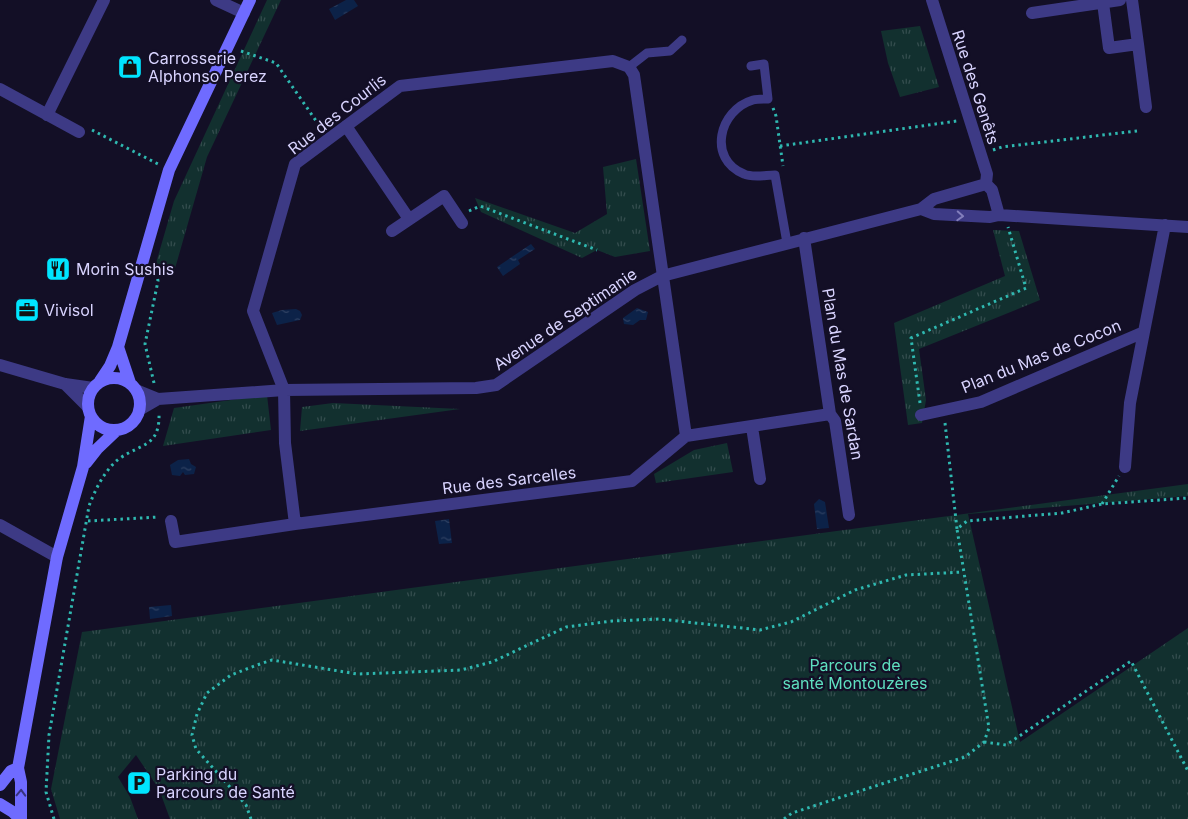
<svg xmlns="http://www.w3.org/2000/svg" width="1188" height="819" font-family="Inter,sans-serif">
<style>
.grass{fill:url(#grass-tufts)}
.water{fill:url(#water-ripples)}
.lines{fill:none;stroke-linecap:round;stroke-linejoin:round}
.path{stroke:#2fb8b0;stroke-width:3;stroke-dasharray:2.5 4;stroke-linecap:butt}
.lane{stroke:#3d3a85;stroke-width:9}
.street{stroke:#3d3a85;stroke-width:12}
.secondary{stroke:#6f6bff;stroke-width:12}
.oneway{stroke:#837fbc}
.oneway2{stroke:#38347d}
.labels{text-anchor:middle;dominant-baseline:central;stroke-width:4.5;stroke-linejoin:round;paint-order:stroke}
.poi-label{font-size:16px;fill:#d9d4ff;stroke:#130f26;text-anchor:start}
.street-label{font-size:16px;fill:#d9d4ff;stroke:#130f26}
.park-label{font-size:16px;fill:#5fe0c0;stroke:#130f26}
</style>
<defs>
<pattern id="grass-tufts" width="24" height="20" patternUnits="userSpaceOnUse" patternTransform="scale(1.25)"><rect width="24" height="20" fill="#12302f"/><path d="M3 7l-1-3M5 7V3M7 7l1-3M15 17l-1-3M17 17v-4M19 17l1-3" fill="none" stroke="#344d4e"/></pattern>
<pattern id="water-ripples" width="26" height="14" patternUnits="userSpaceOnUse" patternTransform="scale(1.25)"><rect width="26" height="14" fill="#0c2248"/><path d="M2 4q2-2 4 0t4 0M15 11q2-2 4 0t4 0" fill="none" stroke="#2f4163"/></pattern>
</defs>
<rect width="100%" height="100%" fill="#130f26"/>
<!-- grass -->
<path class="grass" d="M267,0H281L207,157L174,272L154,270L174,201Z
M920,26L939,87L900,97L888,63L881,31Z
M636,159L650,251L615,257L597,250L582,258L481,212L475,198L575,233L607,214L603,167Z
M993,230L1019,231L1040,300L919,349L926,400L922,423L908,425L894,323L1005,276Z
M267,395L271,430L163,446L174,408Z
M333,403L460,409L300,431L302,407Z
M727,443L733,472L656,483L654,474L694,450Z
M1188,484V496L968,514L1020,742L1188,628V819H170L159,789L136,755L118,777L130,797L138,819H60L51,789L82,632Z"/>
<!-- water -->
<path class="water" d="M346,0H354L358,6L335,20L329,9Z
M531,244L535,249L518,260L520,264L503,276L497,267Z
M637,308L648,312L646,320H640L633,325L624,324L623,318Z
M296,309L300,311L302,315L300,320L277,325L272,313L282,310Z
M189,459L191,464L196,467L194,474L185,475L183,472L180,476L172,475L170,465L178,460Z
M819,499L825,502L829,528L817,529L814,504Z
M449,519L452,543L439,544L435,521Z
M171,605L172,616L150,619L149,607Z"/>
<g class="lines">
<!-- path -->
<path class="path" d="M241,51L276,63L321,128
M773,108L776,116L783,166
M92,130L158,164
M780,146L957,121
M993,150L1002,147L1137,131
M469,211L480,206L597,250
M154,383L145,344L158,281L156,269
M920,403L911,338L1026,288L1008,227
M945,423L957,529
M1102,504L1119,476
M88,521L158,517
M984,742L1006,745L1131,661L1188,771
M54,819L46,792L49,735L89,506C95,490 105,469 120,458C143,443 160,446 159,413
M251,819L246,805L196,749L192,735L197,714L207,693L231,675L257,665L272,660L357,674L461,670L492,662L566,627L612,621L659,619L760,630L791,622L855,590L906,575L963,572
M784,819L792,813L965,757L984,742L989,728L957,529L967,521L1062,513L1102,504L1188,498"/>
<!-- lane -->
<path class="lane" d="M751,66L764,64L768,99C763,99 757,99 753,100C719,110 707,159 744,174C752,178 766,175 775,175L787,243
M629,67L647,53L670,51L682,40"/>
<!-- street -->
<path class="street" d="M216,0L244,13
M932,0L987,174L986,184
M1103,3L1109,48L1138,44L1132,0
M1032,13L1120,0
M1138,44L1146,107
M613,61L629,67L634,75L686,436L632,481L295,524L285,443L284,390L253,311L295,164L400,86Z
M0,89L79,132
M47,115L104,0
M346,126L409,219
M986,184L992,190L999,215
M921,209L934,214L990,217L999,215L1188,227
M392,231L444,196L462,223
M804,238L830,414L835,421L849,515
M0,365L65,384L93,388
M65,384L88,407
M136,390L158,399
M139,410L158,399L284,390L476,388L496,385L635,290L662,276L921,209L934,199L986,184
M921,415L981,402L1144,332
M752,427L760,479
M686,436L830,414
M1125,467L1130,403L1165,225
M171,521L175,542L295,524
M0,525L57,557"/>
<!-- secondary -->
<path class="secondary" d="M118,347L130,383
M88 404a26 26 0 1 1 52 0a26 26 0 1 1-52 0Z
M100,381L110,366L118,347L169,170L250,0
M86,463L97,449L117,430
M0,785L11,771L18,768
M0,804L13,812L20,819
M21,819V782L18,768L57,557L83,467L91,416"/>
</g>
<!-- one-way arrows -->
<defs><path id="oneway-chevron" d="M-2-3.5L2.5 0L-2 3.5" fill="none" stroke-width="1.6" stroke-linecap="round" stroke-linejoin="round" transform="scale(1.25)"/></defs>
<use class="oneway" href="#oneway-chevron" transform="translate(960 216) rotate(3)"/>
<use class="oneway2" href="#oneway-chevron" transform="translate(21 793) rotate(-88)"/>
<!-- icons -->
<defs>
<symbol id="shop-square" viewBox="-11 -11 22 22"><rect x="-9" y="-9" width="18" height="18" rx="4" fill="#00e5ff" stroke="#130f26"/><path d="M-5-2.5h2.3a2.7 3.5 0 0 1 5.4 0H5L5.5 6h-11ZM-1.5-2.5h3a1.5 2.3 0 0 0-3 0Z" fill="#111"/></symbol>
<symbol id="restaurant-square" viewBox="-11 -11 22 22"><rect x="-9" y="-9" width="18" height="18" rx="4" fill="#00e5ff" stroke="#130f26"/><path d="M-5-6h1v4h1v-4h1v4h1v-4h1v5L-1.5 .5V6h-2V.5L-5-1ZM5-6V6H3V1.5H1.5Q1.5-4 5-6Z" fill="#111"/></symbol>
<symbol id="office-square" viewBox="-11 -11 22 22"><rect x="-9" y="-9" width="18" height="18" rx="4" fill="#00e5ff" stroke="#130f26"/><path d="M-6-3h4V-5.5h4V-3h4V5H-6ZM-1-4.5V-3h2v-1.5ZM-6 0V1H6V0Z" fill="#111"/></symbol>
<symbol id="parking-square" viewBox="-11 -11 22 22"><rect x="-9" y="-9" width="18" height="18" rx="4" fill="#00e5ff" stroke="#130f26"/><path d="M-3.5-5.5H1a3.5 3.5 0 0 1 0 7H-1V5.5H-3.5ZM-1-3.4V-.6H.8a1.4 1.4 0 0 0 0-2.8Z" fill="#111"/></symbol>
</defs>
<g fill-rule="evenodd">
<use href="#shop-square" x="116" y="53" width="28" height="28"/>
<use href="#restaurant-square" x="44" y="255" width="28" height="28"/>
<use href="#office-square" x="13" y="296" width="28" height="28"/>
<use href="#parking-square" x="125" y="769" width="28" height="28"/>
</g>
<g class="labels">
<!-- poi labels -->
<g class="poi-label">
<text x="148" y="58">Carrosserie<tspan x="148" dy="18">Alphonso Perez</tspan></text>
<text x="76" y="269">Morin Sushis</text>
<text x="44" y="310">Vivisol</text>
<text x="156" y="774">Parking du<tspan x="156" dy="18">Parcours de Santé</tspan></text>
</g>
<!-- street labels -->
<g class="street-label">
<text transform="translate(976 87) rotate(72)">Rue des Genêts</text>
<text transform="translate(337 114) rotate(-38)">Rue des Courlis</text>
<text transform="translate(565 319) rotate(-34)">Avenue de Septimanie</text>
<text transform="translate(1041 356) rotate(-22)">Plan du Mas de Cocon</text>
<text transform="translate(843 374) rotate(80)">Plan du Mas de Sardan</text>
<text transform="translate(509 480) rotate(-7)">Rue des Sarcelles</text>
</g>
<!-- park labels -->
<g class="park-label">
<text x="855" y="665">Parcours de<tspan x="855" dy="18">santé Montouzères</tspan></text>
</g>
</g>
</svg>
